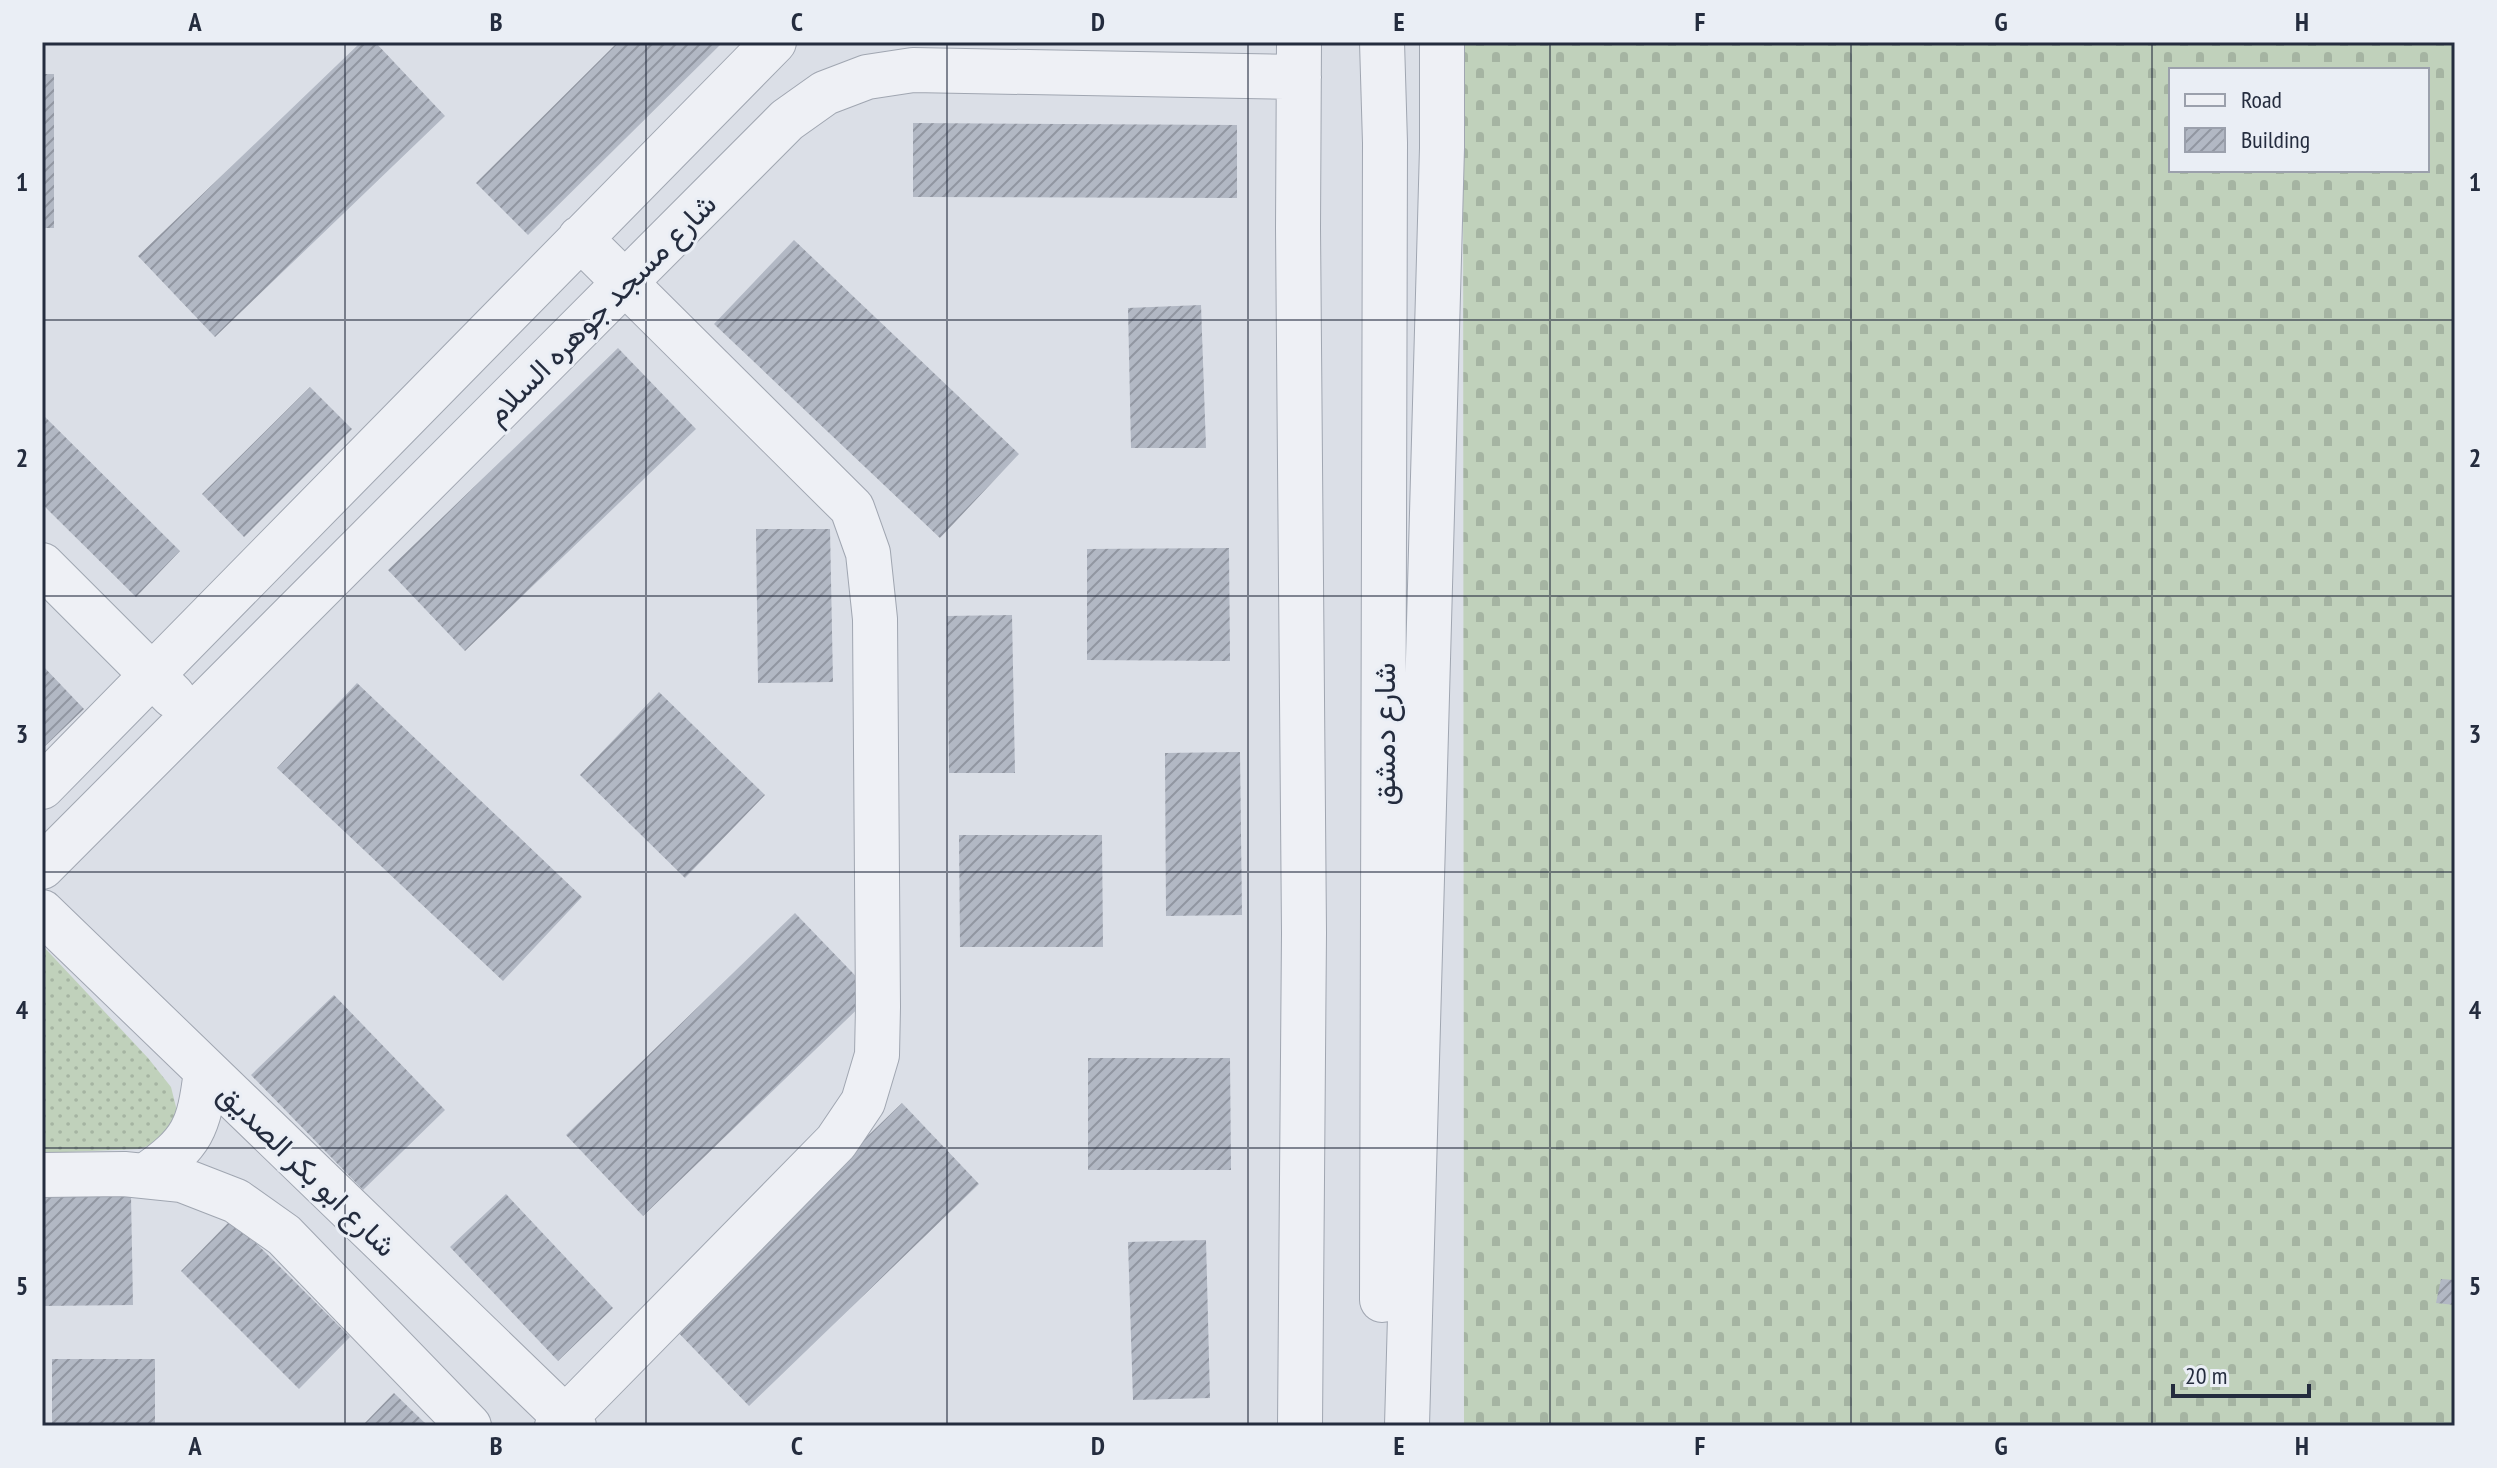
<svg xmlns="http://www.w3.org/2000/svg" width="2497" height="1468" font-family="'PT Sans Narrow',Vazirmatn,sans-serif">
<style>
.grass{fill:url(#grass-dots)}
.cemetery{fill:url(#cemetery-stones);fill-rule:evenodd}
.building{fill:url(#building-hatch)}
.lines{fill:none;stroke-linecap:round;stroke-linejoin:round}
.minor-casing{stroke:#a0a6b1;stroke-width:46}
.minor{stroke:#eef0f5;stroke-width:44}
.grid{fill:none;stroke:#242c3e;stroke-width:2;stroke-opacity:0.55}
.labels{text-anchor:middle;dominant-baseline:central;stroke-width:6;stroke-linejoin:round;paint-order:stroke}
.street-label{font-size:30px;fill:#242c3e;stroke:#eaeef5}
.neatline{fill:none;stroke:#242c3e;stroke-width:3}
.grid-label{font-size:26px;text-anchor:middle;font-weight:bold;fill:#242c3e}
</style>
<defs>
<pattern id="grass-dots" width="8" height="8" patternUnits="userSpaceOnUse" patternTransform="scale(2)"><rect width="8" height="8" fill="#c0d1bb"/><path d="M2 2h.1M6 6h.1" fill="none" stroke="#a5b4a2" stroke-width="1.8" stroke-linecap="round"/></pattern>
<pattern id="cemetery-stones" width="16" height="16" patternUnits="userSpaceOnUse" patternTransform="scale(2)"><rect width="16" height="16" fill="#c0d1bb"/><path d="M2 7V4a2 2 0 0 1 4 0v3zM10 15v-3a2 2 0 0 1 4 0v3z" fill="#a5b4a2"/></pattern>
<pattern id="building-hatch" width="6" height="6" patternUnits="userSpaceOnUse" patternTransform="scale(2)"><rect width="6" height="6" fill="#b2b8c4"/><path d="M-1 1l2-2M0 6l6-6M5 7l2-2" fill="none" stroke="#9196a1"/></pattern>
</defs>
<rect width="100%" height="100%" fill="#dbdfe7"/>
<!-- grass -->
<path class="grass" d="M42,945L148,1058L171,1087L177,1111L172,1129L159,1142L139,1149L42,1153Z"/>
<!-- cemetery -->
<path class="cemetery" d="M1463,42H2455V1426H1464ZM2171,70H2427V170H2171Z"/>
<!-- building -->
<path class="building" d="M361,42H375L445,116L215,337L138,256Z
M618,42H723L528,235L476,183Z
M42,74H54V228H42Z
M913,123L1237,125V198L913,197Z
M794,240L1019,454L940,538L714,324Z
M1201,305L1206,448H1131L1128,308Z
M618,348L696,429L465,651L388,570Z
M310,387L352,429L244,537L202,494Z
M42,414L180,551L136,597L42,504Z
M756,529H830L833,682L758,683Z
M1229,548L1230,661L1087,660V549Z
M1012,615L1015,773H949L947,616Z
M42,665L84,709L42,749Z
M357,683L582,897L503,981L277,768Z
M659,692L765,795L685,878L580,775Z
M1240,752L1242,915L1166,916L1165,753Z
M959,835H1102L1103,947H960Z
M795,913L873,994L643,1216L566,1135Z
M334,995L445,1110L363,1190L251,1075Z
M1088,1058H1230L1231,1170H1088Z
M902,1103L979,1184L749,1406L671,1325Z
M506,1194L613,1308L558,1361L450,1247Z
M131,1196L133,1305L42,1306V1197Z
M232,1219L350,1337L299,1389L181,1271Z
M1206,1240L1210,1398L1133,1400L1128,1242Z
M2441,1279L2455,1280V1305L2436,1303Z
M52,1359H155V1426H52Z
M394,1393L428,1426H362Z"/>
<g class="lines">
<defs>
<path id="minor" d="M1299,42L1298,228L1304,933L1300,1426
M42,565L173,696
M42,787L774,42
M42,867L787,120L825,93L867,77L913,70L1299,77
M42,912L574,1426
M42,1175L124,1174L182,1180L236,1201L284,1235L469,1426
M145,1176C193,1143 199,1128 206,1071
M1382,1300L1385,143L1382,42
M557,1426L836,1142L863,1102L877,1055L878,1007L875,619L868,553L852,508L580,238
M1407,1426L1442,148V42"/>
</defs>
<!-- minor casing -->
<use href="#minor" class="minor-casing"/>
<!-- minor -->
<use href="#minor" class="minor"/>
</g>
<!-- grid -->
<path class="grid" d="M345,42V1426M646,42V1426M947,42V1426M1248,42V1426M1550,42V1426M1851,42V1426M2152,42V1426M42,320H2455M42,596H2455M42,872H2455M42,1148H2455"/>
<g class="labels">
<!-- street labels -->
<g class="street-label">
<text transform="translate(600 308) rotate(-45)">شارع مسجد جوهره السلام</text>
<text transform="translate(1383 734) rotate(-90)">شارع دمشق</text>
<text transform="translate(308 1169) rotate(44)">شارع ابو بكر الصديق</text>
</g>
</g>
<!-- border -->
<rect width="2497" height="1468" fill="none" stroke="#eaeef5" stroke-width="88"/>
<!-- legend -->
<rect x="2169" y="68" width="260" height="104" fill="#eaeef5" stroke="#9ba0ac" stroke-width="2"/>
<rect x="2185" y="94" width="40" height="12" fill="#eef0f5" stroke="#9ba0ac" stroke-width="2"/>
<text x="2241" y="108" font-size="24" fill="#242c3e">Road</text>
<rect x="2185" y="128" width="40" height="24" fill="url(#building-hatch)" stroke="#9ba0ac" stroke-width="2"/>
<text x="2241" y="148" font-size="24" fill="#242c3e">Building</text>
<!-- scale -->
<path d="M2173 1384v12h136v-12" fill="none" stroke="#242c3e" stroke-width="4"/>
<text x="2185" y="1384" font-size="24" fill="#242c3e" stroke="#eaeef5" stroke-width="6" paint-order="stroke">20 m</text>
<rect x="44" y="44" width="2409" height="1380" class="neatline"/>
<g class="grid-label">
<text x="195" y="31">A</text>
<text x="496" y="31">B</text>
<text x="797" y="31">C</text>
<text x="1098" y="31">D</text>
<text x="1399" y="31">E</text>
<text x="1700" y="31">F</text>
<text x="2001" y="31">G</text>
<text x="2302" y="31">H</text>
<text x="22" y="191">1</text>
<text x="2475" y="191">1</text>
<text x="22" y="467">2</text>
<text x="2475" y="467">2</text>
<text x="22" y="743">3</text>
<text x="2475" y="743">3</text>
<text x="22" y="1019">4</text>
<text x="2475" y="1019">4</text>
<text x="22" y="1295">5</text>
<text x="2475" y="1295">5</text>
<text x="195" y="1455">A</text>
<text x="496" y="1455">B</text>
<text x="797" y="1455">C</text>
<text x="1098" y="1455">D</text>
<text x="1399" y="1455">E</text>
<text x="1700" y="1455">F</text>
<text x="2001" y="1455">G</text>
<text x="2302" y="1455">H</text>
</g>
</svg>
